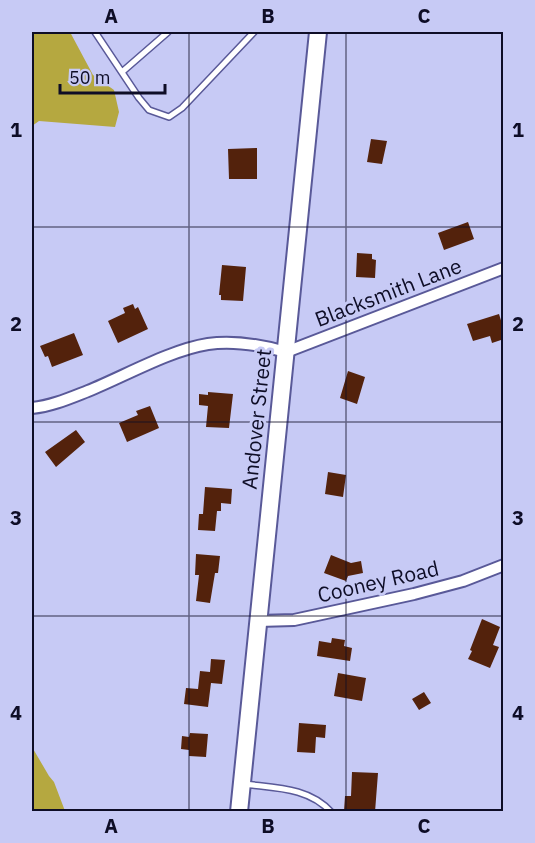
<svg xmlns="http://www.w3.org/2000/svg" width="535" height="843" font-family="'IBM Plex Sans',sans-serif">
<style>
.green{fill:#b5a840}
.building{fill:#53220c}
.lines{fill:none;stroke-linecap:round;stroke-linejoin:round}
.lane-casing{stroke:#595998;stroke-width:8}
.street-casing{stroke:#595998;stroke-width:14}
.secondary-casing{stroke:#595998;stroke-width:20}
.lane{stroke:#fff;stroke-width:5}
.street{stroke:#fff;stroke-width:10}
.secondary{stroke:#fff;stroke-width:16}
.grid{fill:none;stroke:#0e0d26;stroke-width:1.5;stroke-opacity:0.55}
.labels{text-anchor:middle;dominant-baseline:central;stroke-width:6;stroke-linejoin:round;paint-order:stroke}
.street-label{font-size:21px;fill:#0e0d26;stroke:#c7caf5}
.neatline{fill:none;stroke:#0e0d26;stroke-width:2}
.grid-label{font-size:20px;text-anchor:middle;font-weight:bold;fill:#0e0d26}
</style>
<rect width="100%" height="100%" fill="#c7caf5"/>
<!-- green -->
<path class="green" d="M32,32H70L93,75L114,90L119,112L115,127L39,121L32,126Z
M32,747L49,776L54,782L65,811H32Z"/>
<!-- building -->
<path class="building" d="M371,139L387,141L382,164L367,162Z
M257,148V179H229L228,149Z
M468,222L474,239L444,250L438,233Z
M357,253L372,254V259L376,260L375,278L356,277Z
M222,265L246,267L243,301L221,300V295H219Z
M133,304L135,309L138,307L148,329L118,343L108,321L125,313L123,308Z
M499,314L504,330V339L492,343L490,336L473,341L467,324Z
M74,333L83,355L52,367L48,356L45,357L40,346Z
M348,371L365,377L357,404L340,398Z
M208,392L233,394L229,428L206,427L208,406L199,405V394L208,395Z
M150,406L159,428L127,442L119,423L138,415L136,411Z
M76,430L85,442L56,467L45,452Z
M328,472L346,475L343,497L325,494Z
M205,487L232,489L231,504L221,503V511H217L215,531L198,530L199,514H203Z
M196,554L220,556L218,573H215L210,603L196,601L199,575H195Z
M331,555L351,563L361,561L363,573L348,576L346,581L324,573Z
M482,619L500,627L493,645L499,647L490,668L468,659L472,651L470,650Z
M332,638L345,640L344,646L352,648L350,661L317,656L319,641L331,643Z
M211,659L225,660L222,684L211,683L208,707L184,704L186,688L198,689L200,671L210,672Z
M338,673L366,678L362,701L334,696Z
M424,692L431,703L419,710L412,699Z
M299,723L326,725L325,738L316,737L315,753L297,752Z
M190,733L208,734L206,757L189,756V750L181,749L182,736L189,737Z
M352,772L378,773L375,812L344,811L345,796H351Z"/>
<g class="lines">
<defs>
<path id="lane" d="M95,32L139,98L149,110L169,117L182,108L254,32
M122,72L168,32
M244,784C274,788 309,787 331,812"/>
<path id="street" d="M32,408C52,406 70,398 88,391C125,376 170,350 208,344C234,340 261,345 286,352L504,268
M258,621L294,620L414,594L463,581L504,565"/>
<path id="secondary" d="M239,812L318,32"/>
</defs>
<!-- lane casing -->
<use href="#lane" class="lane-casing"/>
<!-- street casing -->
<use href="#street" class="street-casing"/>
<!-- secondary casing -->
<use href="#secondary" class="secondary-casing"/>
<!-- lane -->
<use href="#lane" class="lane"/>
<!-- street -->
<use href="#street" class="street"/>
<!-- secondary -->
<use href="#secondary" class="secondary"/>
</g>
<!-- grid -->
<path class="grid" d="M189,32V812M346,32V812M32,227H504M32,422H504M32,616H504"/>
<g class="labels">
<!-- street labels -->
<g class="street-label">
<text transform="translate(388 292) rotate(-21)">Blacksmith Lane</text>
<text transform="translate(256 419) rotate(-84)">Andover Street</text>
<text transform="translate(378 581) rotate(-13)">Cooney Road</text>
</g>
</g>
<!-- border -->
<rect width="535" height="843" fill="none" stroke="#c7caf5" stroke-width="66"/>
<!-- scale -->
<path d="M60 84v9h105v-9" fill="none" stroke="#0e0d26" stroke-width="3"/>
<text x="69" y="84" font-size="18" fill="#0e0d26" stroke="#c7caf5" stroke-width="4.5" paint-order="stroke">50 m</text>
<rect x="33" y="33" width="469" height="777" class="neatline"/>
<g class="grid-label">
<text x="111" y="23">A</text>
<text x="268" y="23">B</text>
<text x="424" y="23">C</text>
<text x="16" y="137">1</text>
<text x="518" y="137">1</text>
<text x="16" y="331">2</text>
<text x="518" y="331">2</text>
<text x="16" y="525">3</text>
<text x="518" y="525">3</text>
<text x="16" y="720">4</text>
<text x="518" y="720">4</text>
<text x="111" y="833">A</text>
<text x="268" y="833">B</text>
<text x="424" y="833">C</text>
</g>
</svg>
